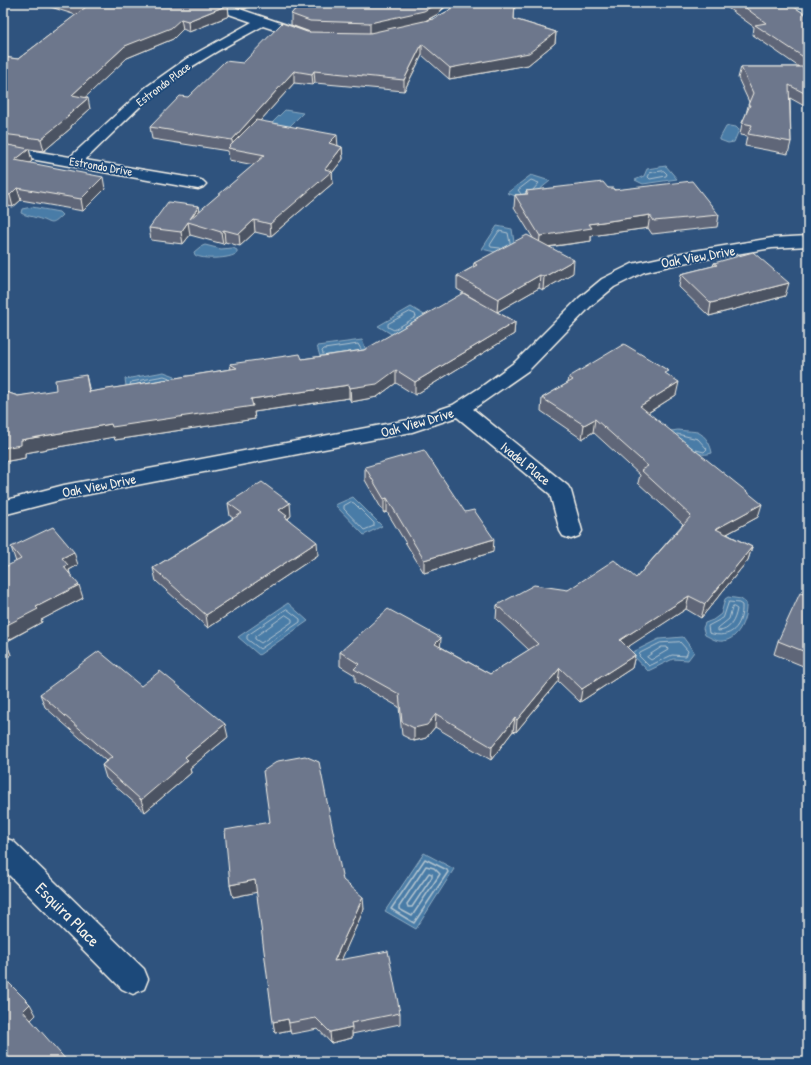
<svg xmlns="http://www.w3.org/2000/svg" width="811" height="1065" font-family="'Patrick Hand',sans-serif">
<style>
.water{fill:#4a7ca7;stroke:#8eabc1}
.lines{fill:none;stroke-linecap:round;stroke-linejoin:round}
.shore-far1{stroke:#b0c2ce;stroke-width:1}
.shore{stroke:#b0c2ce;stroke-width:1.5}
.street-casing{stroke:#f4f1e8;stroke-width:3}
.street{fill:#1f4a7a;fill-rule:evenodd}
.wall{fill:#5e6678;stroke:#f4f1e8}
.shaded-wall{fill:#4c5362;stroke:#f4f1e8}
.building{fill:#6d778c;stroke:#f4f1e8}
.labels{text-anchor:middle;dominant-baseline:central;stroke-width:3.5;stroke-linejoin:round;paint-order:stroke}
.far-street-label{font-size:12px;fill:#f4f1e8;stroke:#1f4a7a}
.street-label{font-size:14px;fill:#f4f1e8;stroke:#1f4a7a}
.near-street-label{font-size:17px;fill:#f4f1e8;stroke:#1f4a7a}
</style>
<rect width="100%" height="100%" fill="#2f537e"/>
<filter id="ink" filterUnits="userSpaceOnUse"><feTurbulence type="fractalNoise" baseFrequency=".025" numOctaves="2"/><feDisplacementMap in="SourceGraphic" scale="8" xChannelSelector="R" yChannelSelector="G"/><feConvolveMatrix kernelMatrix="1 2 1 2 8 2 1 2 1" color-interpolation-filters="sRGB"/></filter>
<g filter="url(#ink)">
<!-- water -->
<path class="water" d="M285,110L303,113L285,131L267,128Z
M729,126L736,127L739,130L734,142L728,143L720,140V138L726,127Z
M666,166L677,179L643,184L635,180L644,176L647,169Z
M531,175L550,181L527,200L507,193Z
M32,207L59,212L62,215C49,228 52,222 37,218C31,216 26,216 21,213L22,209Z
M497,226L512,229L515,249L499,253L482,249Z
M205,245L221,249L233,248L237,250V253C231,259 202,260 195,255L194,252L200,247Z
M411,307L426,316L393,335L378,326Z
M362,340L367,353L321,360L317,346Z
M164,372L175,376L176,381L127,392L125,379Z
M678,430C683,431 693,431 697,432C706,435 711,446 712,453C694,459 683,443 671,431Z
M353,497L382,526L364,535L335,505Z
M728,597L741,599L746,603C747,616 740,639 723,641C717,642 711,638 705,635L703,628L705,623L713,620L721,614L725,599Z
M288,603L308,621L259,655L238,637Z
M683,637L694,652L688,660L673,659L648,671L631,653L659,639Z
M424,853L454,869L416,929L385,911Z"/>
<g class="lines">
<!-- shore-far1 -->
<path class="shore-far1" d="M664,171L667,174L666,176L650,179L648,177L650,173Z
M521,194L518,190L531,180L539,183L533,190
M500,248L491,247L490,245L499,231L508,233L510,243
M410,312L415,314L416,317L394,330L388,327V324Z
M323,354L322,351L324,349L358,344L361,349
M130,385L131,382L164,376L170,378
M677,434L698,439L707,449L704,452L696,450
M351,502L354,503L374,523V526L364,530L344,509V506Z
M729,602L739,603L742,605C743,626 731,640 709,633L708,626L723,618Z
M734,607L737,609C735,620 730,631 718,631V628L729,619L732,608Z
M287,609L300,619V622L260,649L247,639V636Z
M286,615L292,619V622L261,643L255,639V637Z
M680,642L688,651L686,656L672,655L649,666L639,656L640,653L660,643Z
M662,647H667L668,650L651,660L647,657Z"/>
<!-- shore -->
<path class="shore" d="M425,859L447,870L448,872L414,923L391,909Z
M426,866L434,868L440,874L412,916L399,909V907Z
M429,873L432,874V877L412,907H408L407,904Z"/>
<defs>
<path id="street" d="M204,3H222L313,34L314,37L313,40L308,41L263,26C226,46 187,67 154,94C130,115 108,138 85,160L198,179L203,181L206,184L203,187L198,189L3,154V146L70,157L145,88L186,59L252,22L206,6Z
M449,3H461C454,14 440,31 426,28L424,25C430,16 442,14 449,3Z
M808,236V246L772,248L682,263L644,272L614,287L591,306L529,370L473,409L568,486L571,491L582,531L579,536L571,539L563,536L560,531L550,494L457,417L412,432L64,499L3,515V501L64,485L408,420L453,405L481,387L515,362L579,298L602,279L632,264L682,253L772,238Z
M3,838L13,841L144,969L148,979L144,989L133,994L122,989L3,869Z"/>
</defs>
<!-- street casing -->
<use href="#street" class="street-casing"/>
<!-- street -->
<use href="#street" class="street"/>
</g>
<!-- wall -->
<path class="wall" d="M38,3H222L228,5L229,16L189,32L183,29L173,39L127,58L85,97L90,109L71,126V128L44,151L29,149L32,161L29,163L105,189L83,211L21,200L13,207L3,205V57L18,59L76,15Z
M227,3H259L244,9Z
M301,3H447L438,14L424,22L433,19L448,11L457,3H515L514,19L556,32L555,43L528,65L449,79L422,55L404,91L315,83L313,85L294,83L260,121L342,147L343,159L332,173L333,183L271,236L255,232L240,246L225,242L223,244L190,235L183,244L151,240L149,228L199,206L200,211L254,165L229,160L228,151L152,139L150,127L188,97L243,63L307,32H310L291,25V14Z
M721,3H788L808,16V108L790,98L791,142L788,154L745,146L747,136L740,135L742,123L746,114L749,102L738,78L741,67H799L753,35L754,27Z
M608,188L719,215L717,227L652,234L648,228L591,236V241L549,247L573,273L543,290L539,288L497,312L515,322L514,334L415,395L396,383L377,397L351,402L349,398L254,412L255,419L115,440L114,437L25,453V458L3,462V391L18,396L89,388L90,392L231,369L230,364L302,359L364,350L476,300L457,289V276L473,267L474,263L533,238L514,207L515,195L526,194V191Z
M808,243V252L806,249Z
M714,263L785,296L709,316L679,287L681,274L713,266Z
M668,375L676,395L648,413L758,517L727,534L752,547L748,560L701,618L686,609L627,647L635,655L632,668L580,702L558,681L516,732L513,731L491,760L435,727L426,738L414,741L402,735L399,707L355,682V675L340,666V652L441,647L490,674L529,650L496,619L497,605L568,590L636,578L683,524L638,483L640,475L593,432L582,439L541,411L542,398L568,383L569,377Z
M365,467L493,552L424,573L387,512L384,513L365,480Z
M228,503L291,516L288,519L318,555L208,628L156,581L153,568L233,518L230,516Z
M11,547L78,565L69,570L70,574L83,598L41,620L42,622L6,642L11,655L3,659L16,562Z
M808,595V668L774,654L778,641Z
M141,686L228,737L190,768L191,773L145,812L106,778L102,765L106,761L45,707L40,694Z
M343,880L364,909L341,960L400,1013V1024L352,1034V1038L331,1043L318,1029L291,1034L290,1030L275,1033L257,892L233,897L230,885Z"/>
<!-- shaded-wall -->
<path class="shaded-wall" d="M3,3H7L3,7Z
M244,3H259L244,9Z
M438,3H447L438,14L423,22L370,34V23Z
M228,5L229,16L189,32L188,21Z
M181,19L183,29L173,39L127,58L75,107L72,95L125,46Z
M556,32L555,43L528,65L449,79L450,68Z
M422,44V55L404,91V80Z
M294,71V83L235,149H233L232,140Z
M314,71L315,83L313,85L312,74Z
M88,98L90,109L71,126V128L44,151L41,139Z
M337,135L338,147L329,143Z
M342,147L343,159L332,173L333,183L271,236L270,224L325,169Z
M29,149L32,161L18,172L15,160Z
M103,177L105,189L83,211L81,199Z
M17,188L21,200L13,207L10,195Z
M199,206L201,218L190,219Z
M650,215L648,228L591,236V241L539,248L540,236L589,224Z
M254,220L255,232L240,246L239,234Z
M188,222L190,235L183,244L181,232Z
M224,230L225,242L223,244L221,232Z
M574,260L573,273L543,290L544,277Z
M540,275L539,288L497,312L498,299Z
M789,283L785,296L709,316L711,303Z
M515,322L514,334L415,395V382Z
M396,370V383L377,397L351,402L350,388Z
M86,375L89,388L92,405L89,392Z
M679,382L676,395L638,419L640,406Z
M349,385V398L254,412L255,419L115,440L114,437L25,453V458L3,462V448L21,440L251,399Z
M595,419L593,432L582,439L584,425Z
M387,498V512L384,513V499Z
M290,503L291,516L287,519L279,510Z
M762,504L758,517L712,542L716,529Z
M494,539L493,552L424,573V560Z
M317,542L318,555L208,628L206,615Z
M752,547L748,560L701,618L705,604Z
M74,552L78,565L69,570L71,578L68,580L62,558Z
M79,585L83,598L41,620L42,622L3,643V627L36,607Z
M689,596L686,609L617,654L620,640Z
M441,638L440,651L435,644Z
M6,642L11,655L3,659V644Z
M635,655L632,668L580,702L582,689Z
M560,668L558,681L516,732L517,720Z
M436,714L435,727L426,738L414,741V728Z
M515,718L513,731L491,760L492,747Z
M225,724L228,737L190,768L191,773L145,812L141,800L185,757Z
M255,880L258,892L233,897L230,885Z
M363,897L364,909L336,972L334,961Z
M30,1004L36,1015L29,1022L23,1011Z
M288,1019L290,1030L275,1033L273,1022Z
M352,1027V1038L331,1043L330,1032Z"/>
<!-- building -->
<path class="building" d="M71,3H222L228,5L188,21L181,19L171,28L125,46L72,95L88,98L67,116H69L41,139L3,134V57L18,59L86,7Z
M301,3H438L424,11L370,23L310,21L291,14Z
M457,3H515L514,19L556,32L529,53L450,68L422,44L404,80L314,71L312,74L294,71L232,140L150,127L180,96L188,97L225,61L243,63L282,23L307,32L370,33L433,19L448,11Z
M739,3H788L808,16V60L755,25L766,23Z
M741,67H808V95L789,85L791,142L748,134L752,125L742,123L750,105H748L753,93Z
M256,120L337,135L329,143L342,147L325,169L332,171L270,224L254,220L239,234L224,230L221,232L188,222L181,232L149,228L168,202L199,206L190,219L265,155L228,148Z
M3,144L29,149L15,160L103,177L81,199L17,188L10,195L3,194Z
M692,181L719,215L654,221L650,215L589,224L592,228L540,236L515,195L528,194L526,191L603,182L608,188H613L614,190Z
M527,235L574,260L544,277L540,275L498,299L457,276L477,265L474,263Z
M753,252L789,283L711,303L681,274L717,265L714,263Z
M463,293L515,322L415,382L396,370L377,384L350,388L349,385L251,399L253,406L112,427L111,424L21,440V445L3,448V391L18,396L56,390L55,380L86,375L89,392L237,368L230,364L300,354L302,359L364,350Z
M624,344L669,371L665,373L679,382L640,406L762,504L716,529L752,547L705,604L689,596L620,640L635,655L582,689L560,668L517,720L515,718L492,747L436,714L427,725L414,728L402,722L399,694L354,669L359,664L340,652L388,609L441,638L435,644L490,674L538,644L497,605L534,585L568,590L614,560L636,578L691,516L641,470L648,466L595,419L584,425L542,398L573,380L569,377Z
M424,450L465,512L474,510L494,539L424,560L387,498L384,499L365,467Z
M262,482L290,503L279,510L287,516L285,517L317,542L206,615L153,568L242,513L228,503Z
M53,527L74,552L62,558L68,565L64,567L79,585L36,607L38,609L3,627V568L21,559L11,547Z
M800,593L808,595V653L778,641Z
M3,637L6,642L3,644Z
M99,651L141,686L160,671L225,724L185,757L188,760L141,800L102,765L112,757L40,694Z
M305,756L319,762L343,880L363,897L334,961L388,951L400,1013L351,1023L352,1027L330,1032L316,1018L289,1023L288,1019L273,1022L255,880L230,885L225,830L270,822L263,771L278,761Z
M3,977L30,1004L23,1011L68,1062H3Z"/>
</g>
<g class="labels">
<!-- far-street labels -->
<g class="far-street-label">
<text transform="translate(163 84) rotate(-37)">Estrondo Place</text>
<text transform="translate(101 166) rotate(10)">Estrondo Drive</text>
</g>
<!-- street labels -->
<g class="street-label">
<text transform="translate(698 256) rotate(-10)">Oak View Drive</text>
<text transform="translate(417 422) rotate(-16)">Oak View Drive</text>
<text transform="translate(526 463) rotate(39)">Ivadel Place</text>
<text transform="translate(99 485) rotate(-11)">Oak View Drive</text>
</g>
<!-- near-street labels -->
<g class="near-street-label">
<text transform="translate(68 914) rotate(45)">Esquira Place</text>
</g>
</g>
<!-- margin -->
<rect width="811" height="1065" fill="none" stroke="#1f4a7a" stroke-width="16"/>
<rect x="8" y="8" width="795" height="1049" fill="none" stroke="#f4f1e8" stroke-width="1.5" filter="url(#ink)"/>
</svg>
